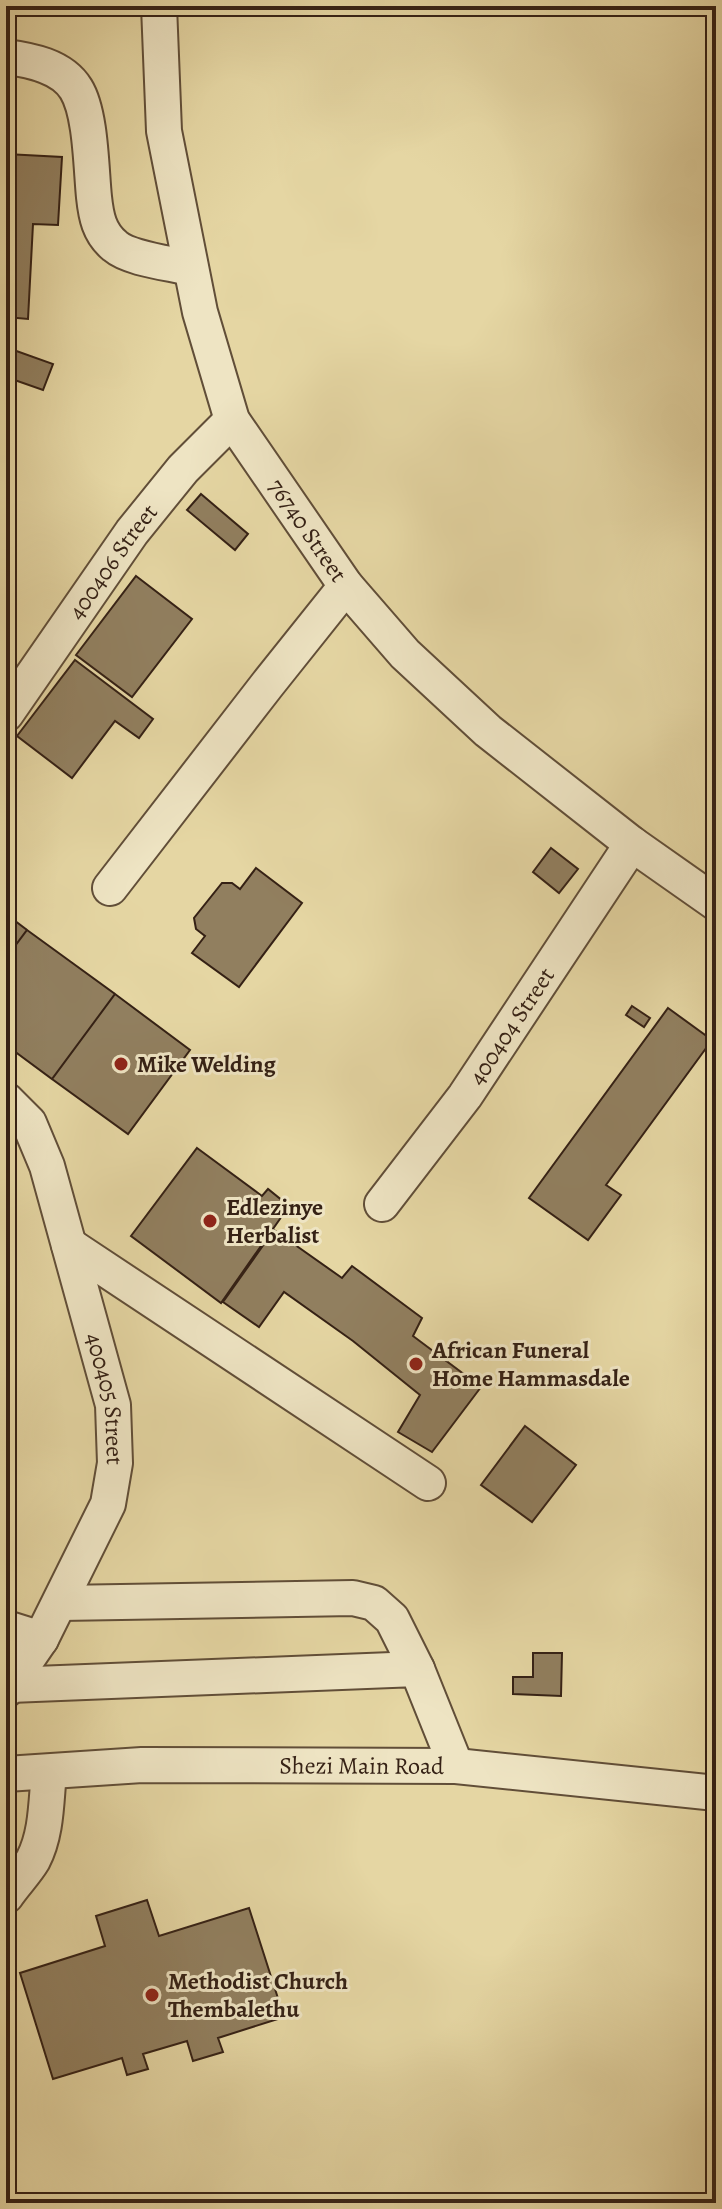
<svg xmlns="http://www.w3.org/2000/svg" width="722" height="2209" font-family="Alegreya,serif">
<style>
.building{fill:#917f5f;stroke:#352115;stroke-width:2}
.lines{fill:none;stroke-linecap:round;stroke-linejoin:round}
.minor-casing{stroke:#614e38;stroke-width:38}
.minor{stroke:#eee4c3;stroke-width:34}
.poi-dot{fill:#8f2418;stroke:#eee4c3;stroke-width:3}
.labels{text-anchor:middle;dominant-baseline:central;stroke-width:6;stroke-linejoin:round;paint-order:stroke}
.street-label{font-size:24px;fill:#352115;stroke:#eee4c3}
.poi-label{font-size:24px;font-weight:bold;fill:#352115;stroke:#eee4c3;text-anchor:start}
</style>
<rect width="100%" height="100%" fill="#e5d6a3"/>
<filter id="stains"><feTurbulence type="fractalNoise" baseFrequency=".0025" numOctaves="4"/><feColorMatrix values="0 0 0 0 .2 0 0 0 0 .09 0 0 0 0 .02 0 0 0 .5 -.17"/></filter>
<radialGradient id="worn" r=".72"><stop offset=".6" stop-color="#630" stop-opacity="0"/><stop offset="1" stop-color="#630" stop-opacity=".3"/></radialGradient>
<!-- building -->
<path class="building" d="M6,154L62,157L58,225L33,224L28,319L6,317Z
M8,348L53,364L43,390L6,377V355Z
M201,494L248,534L235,550L187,510Z
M136,576L192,619L132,697L76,655Z
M75,660L153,719L139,738L115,721L72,778L17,736Z
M551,848L578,869L559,893L533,872Z
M256,868L302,903L239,987L192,953L205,936L196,929L194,918L222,883H232L240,889Z
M6,914L27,930L6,958Z
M27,930L115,994L52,1079L6,1045V958Z
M115,994L190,1050L128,1134L52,1079Z
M632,1006L650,1018L644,1027L626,1015Z
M668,1008L712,1040L606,1185L621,1195L588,1240L529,1198Z
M197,1148L262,1196L268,1189L289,1206L221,1303L131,1236Z
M274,1230L342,1278L352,1266L422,1318L413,1336L481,1387L432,1452L398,1432L420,1395L353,1341L284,1292L259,1327L223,1302Z
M525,1426L576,1465L532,1522L481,1485Z
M533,1653H562L561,1696L513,1694V1677H533Z
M147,1900L159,1936L249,1908L284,2017L218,2038L223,2052L193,2061L187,2041L143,2054L148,2069L127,2075L122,2058L53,2079L20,1973L105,1946L96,1916Z"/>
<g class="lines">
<defs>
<g id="minor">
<path id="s1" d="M159,6L164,131L200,312L232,420L346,586L405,654L488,731L632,844L716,903"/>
<path d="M6,57C30,60 62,66 76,89C91,113 91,168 94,197C96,216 99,233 115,246C130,259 170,263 190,268"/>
<path id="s2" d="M6,714L132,532L183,469L232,420"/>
<path d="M110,888L267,685L346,586"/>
<path id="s3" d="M6,1100L29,1123L47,1166L113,1405L115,1463L108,1504L41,1639L6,1690"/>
<path id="s4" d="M382,1204L465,1096L632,844"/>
<path d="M69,1245L428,1483"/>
<path d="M61,1603L353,1598L374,1603L392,1619L417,1669"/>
<path d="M6,1628L41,1639"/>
<path d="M10,1685L417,1669L456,1766"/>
<path id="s5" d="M6,1774L142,1765L456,1766L716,1793"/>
<path d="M6,1896C14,1884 26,1872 33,1860C47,1833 46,1801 49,1772"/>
</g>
</defs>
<!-- minor casing -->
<use href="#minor" class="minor-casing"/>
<!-- minor -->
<use href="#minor" class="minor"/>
</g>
<!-- markers -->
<g class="poi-dot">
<circle cx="121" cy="1064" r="8"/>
<circle cx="210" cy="1221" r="8"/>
<circle cx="416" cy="1364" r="8"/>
<circle cx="152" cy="1995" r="8"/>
</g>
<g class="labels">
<!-- street labels -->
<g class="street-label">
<text stroke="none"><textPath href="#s1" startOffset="556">76740 Street</textPath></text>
<text stroke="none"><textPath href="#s2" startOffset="186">400406 Street</textPath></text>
<text stroke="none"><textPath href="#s4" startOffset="220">400404 Street</textPath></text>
<text stroke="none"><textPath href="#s3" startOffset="320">400405 Street</textPath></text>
<text stroke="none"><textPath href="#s5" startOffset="356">Shezi Main Road</textPath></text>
</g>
<!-- poi labels -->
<g class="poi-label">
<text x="137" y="1064">Mike Welding</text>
<text x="226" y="1207">Edlezinye<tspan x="226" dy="28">Herbalist</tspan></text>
<text x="432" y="1350">African Funeral<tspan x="432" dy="28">Home Hammasdale</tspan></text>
<text x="168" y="1981">Methodist Church<tspan x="168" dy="28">Thembalethu</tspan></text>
</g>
</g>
<!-- margin -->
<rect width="722" height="2209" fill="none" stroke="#e5d6a3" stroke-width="32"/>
<rect x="8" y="8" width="706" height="2193" fill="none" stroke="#352115" stroke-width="4"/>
<rect x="16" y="16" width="690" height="2177" fill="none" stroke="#352115" stroke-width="2"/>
<rect width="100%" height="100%" filter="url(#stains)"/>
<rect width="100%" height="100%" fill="url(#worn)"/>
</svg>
